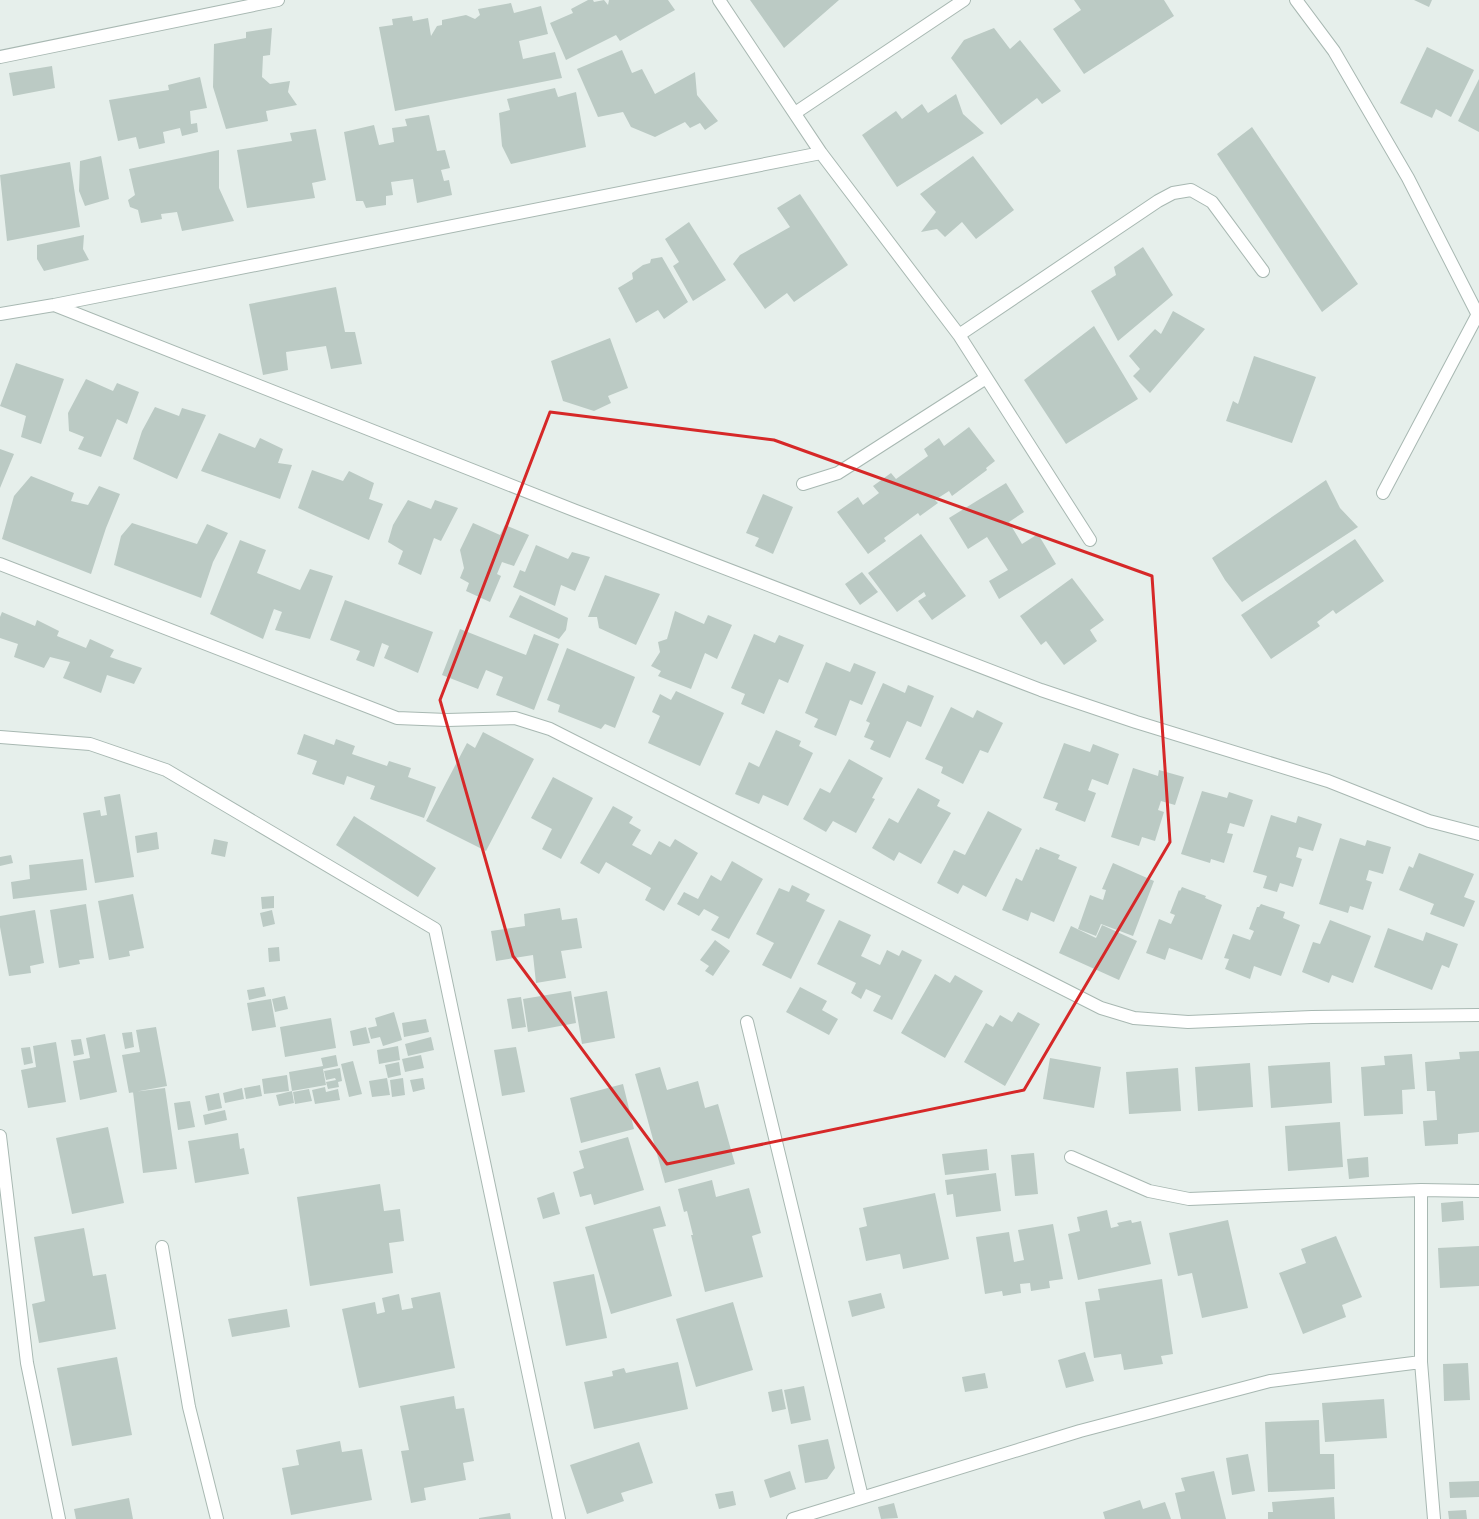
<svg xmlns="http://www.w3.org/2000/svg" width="1479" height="1519" font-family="'Source Sans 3',sans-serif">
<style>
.building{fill:#bbcac4}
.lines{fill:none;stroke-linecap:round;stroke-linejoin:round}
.minor-casing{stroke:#a8b8b2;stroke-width:14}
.minor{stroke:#fff;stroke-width:12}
.marked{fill:none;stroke:#d62828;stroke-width:3;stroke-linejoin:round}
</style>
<rect width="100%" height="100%" fill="#e6efeb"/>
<!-- building -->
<path class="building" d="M588,0H593L594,2L604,0L608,5L609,0H668L675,10L620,41L616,35L566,60L550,23L573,13L571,9Z
M750,0H839L784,48Z
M1074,0H1164L1174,16L1084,74L1053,29L1081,10Z
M1414,0H1432L1429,7Z
M511,3L514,13L541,6L548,34L519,41L523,59L555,52L562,78L395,111L379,27L393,25L392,19L412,16L413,21L428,18L431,36L437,26L442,25V20L466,15L475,19L480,15L478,9Z
M272,28L270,55L263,56L262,77L270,84L290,81L288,92L297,105L266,111L268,121L226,129L213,87L214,44L246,38V32Z
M994,28L1010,49L1020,40L1061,91L1042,104L1037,98L1001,125L951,58L964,40Z
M1427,47L1474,70L1451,117L1436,109L1432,118L1400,103Z
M622,50L632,73L642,69L655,94L695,72L697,95L718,121L705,130L700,123L690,128L685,122L655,137L631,127L623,112L598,117L577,69Z
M52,66L55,88L13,96L9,73Z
M200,77L207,108L190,111L191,124L197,123L198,132L182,136L180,128L163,132L165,143L139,149L136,137L118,141L109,100L169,90L168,85Z
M1479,79V132L1458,121Z
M555,88L558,97L576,92L586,147L511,164L502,146L499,113L510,110L507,99Z
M956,94L963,114L984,133L897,187L862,135L896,111L902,119L922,104L928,113Z
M429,115L437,151L445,150L450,168L441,170L444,181L449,180L452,195L417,203L413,179L391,182L393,195L386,196V205L366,208L363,201H356L344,132L374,125L379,145L394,142L392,128L407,126L405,119Z
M1252,127L1358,284L1322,312L1217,154Z
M316,129L326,180L312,183L315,198L247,208L237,150L292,141L290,133Z
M219,150V188L234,221L182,231L177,212L161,214L162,219L141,223L138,210L130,207L128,200L135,195L129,169Z
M101,156L109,199L85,206L79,191L80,161Z
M973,156L1014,210L976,239L962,222L945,237L937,229L921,232L936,212L920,194Z
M70,162L80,227L7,241L0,175Z
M800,194L848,265L794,302L787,293L765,309L733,264L740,255L790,227L777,208Z
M689,222L726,280L693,301L673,266L679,262L665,239Z
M84,235L83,249L89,260L44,271L37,259V245Z
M1143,247L1173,295L1118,341L1091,291L1116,275L1114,267Z
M662,257L688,302L664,319L658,310L636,323L618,288L633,279L632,273L643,265L650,263L651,259Z
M336,287L345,332H355L362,364L331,369L326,346L286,352L288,370L263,375L249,304Z
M1173,311L1205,329L1150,393L1133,376L1140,369L1129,356L1155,329L1161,334Z
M1094,326L1138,399L1066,444L1024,380Z
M610,338L628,388L608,396L611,403L594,411L563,401L551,361Z
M1254,356L1316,377L1292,443L1226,421L1233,401L1238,404Z
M16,363L64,379L41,444L21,437L26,416L0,406Z
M86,379L113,391L117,383L139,392L127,424L117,419L101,457L78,449L84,437L69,431L68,413Z
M155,407L179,416L182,408L206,415L177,479L133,459L142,431Z
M969,427L995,461L986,468L987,470L952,496L949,491L935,500L938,503L920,516L918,513L884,538L886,541L868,554L837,512L858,497L863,505L879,493L873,486L891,473L896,479L928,456L924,449L939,438L944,446Z
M219,433L255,448L260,438L283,449L278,463L292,465L280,499L201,471Z
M0,449L14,454L0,488Z
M312,470L343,481L349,471L374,483L369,499L383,504L369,540L298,508Z
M31,476L74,493L71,501L88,505L99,486L120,494L106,528L91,574L2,539L14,496Z
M1326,480L1340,508L1358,527L1242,602L1225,580L1212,558Z
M1006,483L1024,512L1009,522L1022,544L1038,534L1056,564L999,599L989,581L1008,570L987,537L968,549L949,518Z
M763,494L793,507L773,554L755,546L759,538L746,533Z
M408,500L431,509L435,500L458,508L441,541L434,538L421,575L398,564L403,551L388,542L393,525Z
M132,523L197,544L207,524L228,533L213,562L201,598L114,565L121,536Z
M473,523L500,535L505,525L529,535L514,566L502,562L497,574L501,576L490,602L466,591L469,583L460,578L464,568L460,550Z
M921,534L966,596L932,620L918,601L926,596L924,592L897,612L868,573Z
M1355,539L1384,581L1336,614L1333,610L1317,622L1320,626L1271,659L1241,615Z
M240,540L266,550L257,573L300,590L310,569L333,576L310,639L275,630L282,612L274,609L263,639L210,614Z
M536,545L568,559L572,552L590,557L575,591L561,585L555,606L513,587L520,570L525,572Z
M862,572L878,592L860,605L845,584Z
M605,575L660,594L636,645L599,628L597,617H588Z
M1072,578L1104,620L1090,630L1097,641L1064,665L1046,641L1041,645L1020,616Z
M520,595L568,618L566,630L559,639L509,617Z
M345,600L433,632L418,673L384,658L389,646L382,643L374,667L356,660L360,651L330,640Z
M675,611L704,624L708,615L732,625L717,659L705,653L691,689L658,676L661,671L651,666L660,652L658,642L667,639Z
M2,612L35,626L37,620L59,631L57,636L86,648L90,639L114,650L110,657L142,668L134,684L107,675L101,693L63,678L70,662L50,657L44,668L14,657L18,644L0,638V617Z
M460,629L526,655L534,634L559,644L534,710L496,695L503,677L486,670L478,689L442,675Z
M754,634L775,643L779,635L804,645L788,683L779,679L764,714L741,704L745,694L731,688Z
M567,648L635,677L615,728L605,724L601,729L558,712L560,705L547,700Z
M826,662L850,672L854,663L876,672L862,705L850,700L836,736L814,727L818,719L805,713Z
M883,683L905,693L908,685L934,696L921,727L907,721L890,758L870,749L874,741L864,737L870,723L866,721Z
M676,691L724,713L700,766L648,743L660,716L652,712L660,694L671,700Z
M951,707L973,718L977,710L1003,723L988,753L980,750L963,784L941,773L943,767L925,759Z
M776,730L801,741L799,746L813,753L788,806L763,795L759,804L735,794L749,762L759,767Z
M483,732L534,759L486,851L426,821L467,743L475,748Z
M304,734L334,745L336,739L355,746L352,754L387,766L389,761L411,768L408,777L436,787L424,818L370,799L375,786L347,776L344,785L312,774L317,761L297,754Z
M1064,743L1090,752L1093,744L1119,754L1108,785L1092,779L1088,790L1096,793L1085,822L1055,810L1058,803L1043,798Z
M849,759L883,778L872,798L875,799L856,833L833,821L826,832L803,819L820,788L830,793Z
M1133,768L1158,776L1159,770L1184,777L1175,805L1161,801L1158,810L1164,812L1155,841L1142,837L1139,846L1111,837Z
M553,777L593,798L561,859L542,849L552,829L531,818Z
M918,788L940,800L937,806L951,813L921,864L899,852L894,861L872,848L889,818L898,823Z
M1202,791L1227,798L1229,792L1253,800L1244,827L1230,823L1227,833L1233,834L1224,863L1211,859L1210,863L1181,854Z
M120,794L134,877L95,883L83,813L100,810L101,816L107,815L104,797Z
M613,806L633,817L629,823L641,830L632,845L651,855L659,841L670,847L675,839L698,853L664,911L645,900L651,888L606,862L599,874L580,863Z
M988,811L1022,829L986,897L963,885L958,894L937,883L954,850L965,855Z
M1271,815L1296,823L1298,816L1322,824L1313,851L1299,847L1296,857L1302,859L1293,887L1280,883L1277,892L1263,888L1267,876L1253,872Z
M354,816L436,868L418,897L336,845Z
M157,832L159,849L137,853L135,836Z
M1340,838L1365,846L1367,840L1391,847L1383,874L1369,870L1366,880L1372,882L1363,910L1350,906L1348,913L1319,904Z
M214,839L228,842L225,857L211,854Z
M1040,847L1060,855L1058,859L1077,867L1054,922L1031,912L1028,921L1002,910L1016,878L1022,881L1036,849L1039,850Z
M1419,853L1474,874L1464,897L1475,901L1464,927L1430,914L1434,904L1399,890L1409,866L1413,868Z
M11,855L13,863L0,866V857Z
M83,859L87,890L13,899L11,882L30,879L29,865Z
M732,861L763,879L729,939L711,930L719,917L704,909L699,916L677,904L684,892L698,899L711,875L721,881Z
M1113,863L1154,881L1133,936L1101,924L1096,936L1078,929L1090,895L1103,900L1106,890L1102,889Z
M792,885L810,894L806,901L825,910L791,979L762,965L774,943L756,934L779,888L789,892Z
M1182,887L1206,896L1205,898L1222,905L1202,960L1169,948L1165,960L1146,953L1159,919L1171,924L1175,915L1170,913L1179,890L1180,891Z
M133,894L144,948L129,951L130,956L109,960L98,901Z
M274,896V908L262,909L261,897Z
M86,904L94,958L79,960L80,964L59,968L50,910Z
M1261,904L1285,912L1283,918L1300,925L1281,976L1254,966L1250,979L1225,969L1229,959L1224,958L1233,934L1250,940L1254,931L1249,929L1257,907H1259Z
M560,908L562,920L577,918L582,948L561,951L566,978L536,983L533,955L496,961L491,931L525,926L524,914Z
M35,910L44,963L30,966L31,973L9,976L0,927V916Z
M272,910L275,924L263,927L260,913Z
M839,920L871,935L861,956L880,965L887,950L899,956L902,950L922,960L892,1020L873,1011L881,996L866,989L861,999L851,993L856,983L817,964Z
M1330,920L1371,936L1353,983L1332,975L1329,983L1302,972L1313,942L1320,944Z
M1102,925L1137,941L1119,980L1059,953L1071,926L1096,938Z
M1388,928L1423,941L1426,932L1458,944L1449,968L1442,965L1432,990L1374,967Z
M715,940L730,951L713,976L705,971L709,966L700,960Z
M279,947L280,961L269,962L268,948Z
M935,974L950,983L955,975L983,991L945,1058L901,1033Z
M264,987L266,996L249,1000L247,990Z
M800,987L827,1001L822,1010L838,1019L829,1035L786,1012Z
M571,991L576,1023L528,1032L523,999Z
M607,991L615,1038L582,1044L574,997Z
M285,996L288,1009L275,1012L272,999Z
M521,997L526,1027L512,1029L507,999Z
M271,999L276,1027L252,1031L247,1003Z
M394,1012L402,1040L383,1046L380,1037L371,1039L368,1028L377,1026L375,1018Z
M1018,1012L1040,1024L1005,1086L964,1062L986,1023L993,1027L1000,1015L1012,1022Z
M331,1018L336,1048L285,1057L280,1027Z
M426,1019L429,1032L404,1037L402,1023Z
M156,1027L167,1086L129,1093L122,1055L140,1052L136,1030Z
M366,1027L370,1043L353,1046L350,1031Z
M132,1032L134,1047L125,1049L122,1033Z
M105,1034L117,1092L80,1100L73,1061L90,1058L86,1038Z
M431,1037L434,1050L408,1056L405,1044Z
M81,1039L84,1054L74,1056L71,1040Z
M56,1042L66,1102L28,1108L21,1070L36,1067L33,1046Z
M398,1046L400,1060L379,1064L377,1050Z
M30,1047L33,1063L24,1065L21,1048Z
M516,1047L525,1092L502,1096L494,1050Z
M1479,1051V1132L1458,1134V1144L1425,1146L1423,1121L1437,1120L1435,1091H1427L1425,1062L1460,1059L1459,1052Z
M1412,1054L1415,1089L1402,1090L1403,1114L1364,1116L1361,1067L1385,1065L1384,1056Z
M336,1055L338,1066L323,1069L326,1085L292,1091L289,1072L323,1066L321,1058Z
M421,1055L424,1068L405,1072L402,1059Z
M1050,1058L1101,1067L1094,1108L1043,1099Z
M353,1061L362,1094L349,1097L341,1064Z
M399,1062L401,1075L388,1078L385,1065Z
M1330,1062L1332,1103L1271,1108L1268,1066Z
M1250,1063L1253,1107L1198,1111L1195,1067Z
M660,1067L667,1090L698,1081L705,1108L718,1104L735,1164L665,1183L635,1074Z
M340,1068L342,1081L338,1082L339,1087L328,1089L326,1082L336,1080L335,1078L326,1080L324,1071Z
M1178,1068L1181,1111L1129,1114L1126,1072Z
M287,1075L289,1091L264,1094L262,1079Z
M387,1078L390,1095L372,1097L369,1081Z
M403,1078L405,1095L392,1097L390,1080Z
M423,1078L425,1089L413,1092L410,1080Z
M623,1084L634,1129L581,1143L570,1098Z
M260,1085L262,1096L246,1099L244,1088Z
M325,1087L326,1092L338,1089L340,1100L315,1104L312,1090Z
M165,1088L177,1169L143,1173L133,1092Z
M242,1088L244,1099L225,1103L223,1093Z
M309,1089L312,1101L295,1104L293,1092Z
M292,1091L294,1103L279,1106L276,1095Z
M219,1093L222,1108L208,1111L205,1096Z
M190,1101L195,1127L178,1130L174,1103Z
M225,1110L227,1120L205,1125L203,1115Z
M1340,1122L1343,1167L1288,1171L1285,1126Z
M108,1127L124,1203L72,1214L56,1138Z
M238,1133L240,1149L244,1148L249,1174L195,1183L188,1141Z
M628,1137L644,1190L594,1205L591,1194L580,1197L573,1172L584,1168L579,1151Z
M987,1149L989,1170L945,1175L942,1154Z
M1034,1153L1038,1194L1015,1196L1011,1155Z
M1368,1157L1369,1177L1349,1179L1347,1159Z
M996,1173L1001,1211L956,1217L953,1194L947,1195L945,1180Z
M712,1180L716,1197L749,1188L761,1233L752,1236L763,1277L705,1292L691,1235H693L687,1211L684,1212L678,1189Z
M380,1184L384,1211L400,1209L404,1241L389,1243L393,1273L310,1286L297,1197Z
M554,1192L560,1214L543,1219L537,1198Z
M935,1193L949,1259L903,1269L900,1254L866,1261L859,1228L867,1226L863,1208Z
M1463,1201L1464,1220L1442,1222L1441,1203Z
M660,1206L666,1226L653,1229L672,1296L611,1314L585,1227Z
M1107,1210L1111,1228L1119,1226L1117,1223L1131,1220L1132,1223L1141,1221L1151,1264L1078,1280L1068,1234L1080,1231L1077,1217Z
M1228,1220L1248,1308L1202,1318L1192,1273L1178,1276L1169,1233Z
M1053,1224L1063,1279L1049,1281L1050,1288L1031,1291L1030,1283L1020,1284L1021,1293L1003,1296L1002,1291L985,1294L976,1237L1009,1232L1014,1262L1024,1260L1018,1230Z
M84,1228L93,1276L106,1274L116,1329L39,1343L32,1304L45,1301L34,1237Z
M1336,1236L1362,1297L1342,1305L1346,1317L1303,1334L1279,1273L1306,1263L1301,1249Z
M1479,1246V1286L1440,1288L1438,1248Z
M594,1274L607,1338L566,1346L553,1282Z
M1162,1279L1173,1354L1161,1356L1163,1364L1124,1370L1121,1354L1094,1358L1085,1302L1100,1300L1098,1289Z
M440,1292L455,1368L359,1388L342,1309L375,1302L377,1314L385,1312L382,1298L399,1294L402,1310L413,1308L411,1298Z
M881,1293L885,1308L852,1317L848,1301Z
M733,1302L753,1370L696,1387L676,1319Z
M287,1309L290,1327L232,1337L228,1319Z
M1085,1352L1094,1381L1066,1388L1058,1360Z
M117,1357L132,1435L72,1446L57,1368Z
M678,1362L688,1409L594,1429L584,1382L613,1376L612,1371L624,1368L626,1373Z
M1468,1363L1470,1400L1444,1401L1443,1364Z
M985,1373L988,1388L965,1392L962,1377Z
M804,1386L811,1420L791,1424L784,1390Z
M782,1389L786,1409L772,1412L768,1392Z
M454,1396L456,1409L464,1408L474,1461L463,1463L466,1480L424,1488L426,1500L411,1503L401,1451L409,1450L400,1406Z
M1384,1399L1387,1438L1325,1442L1322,1403Z
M1319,1420L1320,1454H1334L1335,1489L1268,1492L1265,1422Z
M828,1439L835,1468L827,1479L805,1483L798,1445Z
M340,1441L342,1452L362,1449L372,1500L291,1515L282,1468L299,1465L296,1450Z
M639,1442L653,1483L621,1493L624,1501L587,1514L570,1465Z
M1248,1454L1255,1491L1232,1495L1226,1458Z
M790,1471L796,1489L770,1498L764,1480Z
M1214,1471L1226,1519H1181L1175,1493L1185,1491L1181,1478Z
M1479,1481V1497L1450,1498L1449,1482Z
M733,1491L736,1505L719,1509L715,1494Z
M1334,1497L1335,1519H1268V1512H1273L1272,1502Z
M129,1498L133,1519H76L74,1509Z
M1140,1500L1143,1509L1165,1502L1171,1519H1105L1103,1512Z
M894,1503L898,1518L881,1519L878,1507Z
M1466,1510L1467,1519H1449L1448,1511Z
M510,1513L511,1519H479V1518Z"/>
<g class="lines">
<defs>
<path id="minor" d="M719,0L821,153L959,335L1090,540
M1296,0L1334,51L1408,178L1479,317
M0,57L278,0
M795,113L964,0
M54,305L576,511L1041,690L1136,722L1328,781L1429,821L1479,834
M0,314L54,305L821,153
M959,335L1158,201L1173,193L1191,190L1212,202L1263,271
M803,484L838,473L986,378
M1383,493L1479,312
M0,564L397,718L447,720L515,718L550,729L1101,1008L1134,1018L1188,1022L1312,1017L1479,1015
M0,737L90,744L166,770L435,929L559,1519
M747,1022L862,1497
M0,1136L27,1363L59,1519
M1071,1157L1149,1191L1189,1199L1421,1190L1479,1191
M1421,1190V1362L1434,1519
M162,1247L189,1407L217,1519
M793,1519L1080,1431L1270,1381L1421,1362"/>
</defs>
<!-- minor casing -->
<use href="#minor" class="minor-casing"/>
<!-- minor -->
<use href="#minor" class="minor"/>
</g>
<!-- marked area -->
<path class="marked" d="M550,412L774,440L1152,576L1170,842L1024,1090L667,1164L513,956L440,700Z"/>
</svg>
